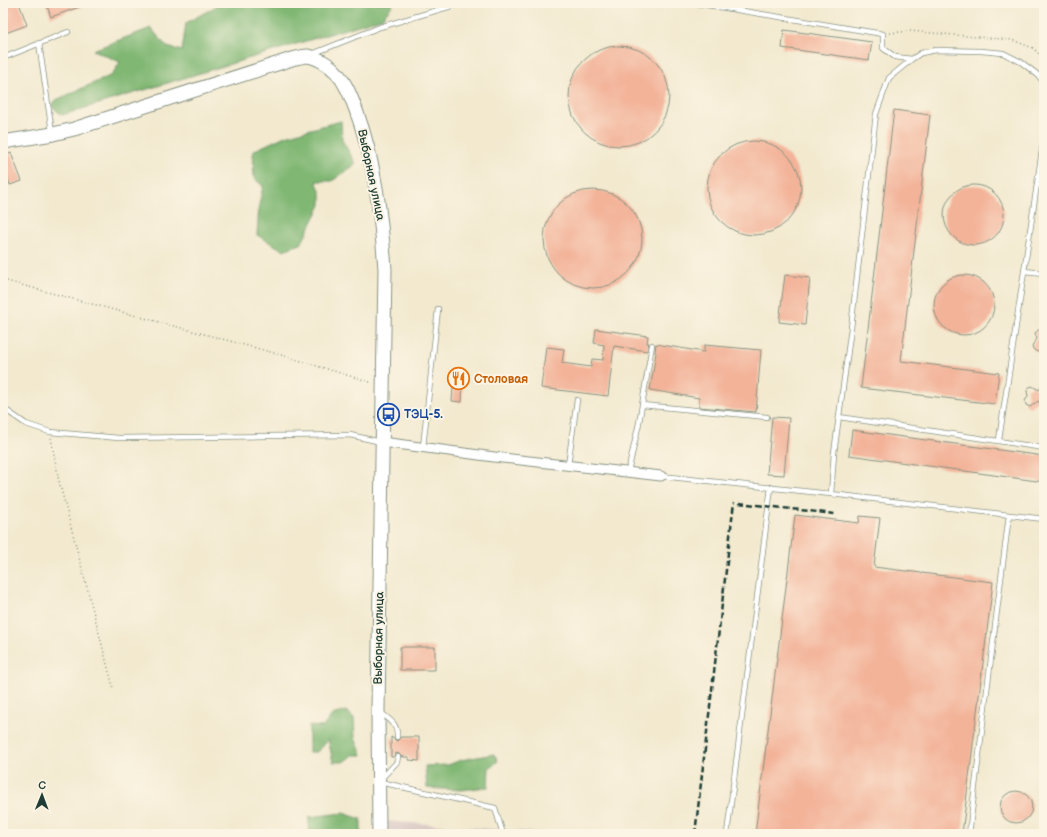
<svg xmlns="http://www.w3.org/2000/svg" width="1047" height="837" font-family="'Balsamiq Sans',sans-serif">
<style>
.industrial{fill:#d1bfbe}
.forest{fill:#80b773;stroke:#507a54}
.building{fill:#f3b399}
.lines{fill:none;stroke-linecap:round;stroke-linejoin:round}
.lane-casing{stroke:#889382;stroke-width:6}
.street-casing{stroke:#889382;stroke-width:11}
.secondary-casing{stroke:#889382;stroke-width:15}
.path{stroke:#889382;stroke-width:1.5;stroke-dasharray:1 3;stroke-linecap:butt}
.lane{stroke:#fff;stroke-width:4.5}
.street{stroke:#fff;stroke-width:9}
.secondary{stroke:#fff;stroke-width:13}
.rail{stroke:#1f3d34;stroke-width:2.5;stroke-dasharray:6 3;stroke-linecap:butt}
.labels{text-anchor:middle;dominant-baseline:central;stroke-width:4;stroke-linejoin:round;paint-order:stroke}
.street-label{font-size:12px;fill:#1f3d34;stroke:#fcf5e5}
.food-label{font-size:12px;font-weight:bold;fill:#c56008;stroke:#fcf5e5;text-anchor:start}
.transit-label{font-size:12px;font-weight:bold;fill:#164399;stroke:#fcf5e5;text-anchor:start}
</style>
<rect width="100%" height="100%" fill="#fcf5e5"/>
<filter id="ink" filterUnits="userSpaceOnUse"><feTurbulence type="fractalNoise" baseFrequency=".025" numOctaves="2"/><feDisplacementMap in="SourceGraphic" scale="8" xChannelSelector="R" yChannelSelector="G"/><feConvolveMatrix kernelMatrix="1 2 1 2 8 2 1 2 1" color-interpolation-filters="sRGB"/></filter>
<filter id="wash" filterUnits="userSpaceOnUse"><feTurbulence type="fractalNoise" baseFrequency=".012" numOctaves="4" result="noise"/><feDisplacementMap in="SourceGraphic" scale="16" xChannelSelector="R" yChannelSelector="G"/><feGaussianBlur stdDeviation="0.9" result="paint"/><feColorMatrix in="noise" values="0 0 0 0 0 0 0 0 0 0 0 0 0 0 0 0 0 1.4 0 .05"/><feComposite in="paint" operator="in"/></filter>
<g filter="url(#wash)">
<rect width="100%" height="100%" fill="#f2e9cf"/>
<!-- industrial -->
<path class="industrial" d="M387,821L559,834H386Z"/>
<!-- forest -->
<path class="forest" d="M222,3H394L382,18L62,115L51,106L56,100L112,75L120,62L93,50L151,28L167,47L182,51L186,23Z
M341,121L342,140L356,164L332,181H316L321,193V205L301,244L283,250L257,235L259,205L263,186L254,178L253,151L285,136Z
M346,711L354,718L355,738L362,755H353L343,762H333L328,739L317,752H309V726L323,727L332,715Z
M494,754L498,761L489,768L488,787L460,790L427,788L425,766L448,765L461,760Z
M343,813L361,819V834H309V817Z"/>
<g id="blocks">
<!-- building -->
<path class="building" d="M3,3H19L27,25L3,34Z
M46,3H88V4L51,17Z
M784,30L872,42L869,60L782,48Z
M569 96a50 50 0 1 1 100 0a50 50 0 1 1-100 0Z
M894,110L930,115L901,361L999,373L995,404L861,388Z
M707 188a47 47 0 1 1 94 0a47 47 0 1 1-94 0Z
M11,153L22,181L10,185L3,164V156Z
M944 215a30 30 0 1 1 60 0a30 30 0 1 1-60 0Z
M544 239a49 49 0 1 1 98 0a49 49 0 1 1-98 0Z
M934 305a30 30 0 1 1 60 0a30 30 0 1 1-60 0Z
M785,275L810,278L805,325L779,322Z
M1044,325V337L1040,340L1043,345V348L1040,351L1037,352L1034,350L1032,347L1033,344L1037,339L1035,333Z
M596,329L648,336L647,343H649L647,351L614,346L608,396L541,388L546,347L564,349L562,363L591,367L592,359L603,360L604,345L594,343Z
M656,344L704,352V345L761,350L756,412L699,407V398L650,390L656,353L655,352Z
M454,374H463L462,402L452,401Z
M1044,382V409L1038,401L1030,407L1026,405L1025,401L1028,396L1027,391L1028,388L1032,386L1039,390Z
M772,417L789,418L784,475L767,474Z
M852,430L1044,456V482L849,455Z
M795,515L859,523L860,516L880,518L874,567L993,582L962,834H755Z
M400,647H435V670H400Z
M391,737L397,741L401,737H419V761L409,760V757H402L398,753L395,754L394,757H391Z
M1000 807a16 16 0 1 1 32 0a16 16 0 1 1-32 0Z"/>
</g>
</g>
<g filter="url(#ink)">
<use href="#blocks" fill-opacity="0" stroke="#889382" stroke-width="1"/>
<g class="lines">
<defs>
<path id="lane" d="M695,3L883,34V48L895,57L912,59
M39,43L52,132
M312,54L380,27L462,3
M3,58L68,32
M1037,185H1044
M1024,271L1044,273
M642,405L767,417
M3,408L26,424L50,432L119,438L350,435L381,442
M839,417L1044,448
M999,440L1044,137
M423,447L438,309
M568,465L577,400
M628,472L639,423L652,345
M661,476L831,494L834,453L851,328L876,114L889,78L912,59L921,53L936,50L981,51L1003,53L1021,62L1038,75L1044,83
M831,494L1044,519
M380,712C390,720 398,724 397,737
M381,779L397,762L398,757
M380,782L495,808L503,834
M727,834L771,487
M969,834L1009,515"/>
<path id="street" d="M382,442L494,457L661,476"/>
<path id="secondary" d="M3,142L53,134L74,129L292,59C297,58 303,56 307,56C317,57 330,65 336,72C346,83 351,97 356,110C375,161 381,216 385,269L378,710L379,834"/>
</defs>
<!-- lane casing -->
<use href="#lane" class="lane-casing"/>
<!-- street casing -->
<use href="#street" class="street-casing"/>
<!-- secondary casing -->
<use href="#secondary" class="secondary-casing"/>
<!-- path -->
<path class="path" d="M425,7L426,3
M890,33L909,31L1012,40L1033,48L1044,59
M3,280L278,354L373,383
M51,438L59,481L113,687"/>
<!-- lane -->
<use href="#lane" class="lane"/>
<!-- street -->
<use href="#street" class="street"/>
<!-- secondary -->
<use href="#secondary" class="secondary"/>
<!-- rail -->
<path class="rail" d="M739,503L835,514
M695,834L734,502"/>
</g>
</g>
<!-- icons -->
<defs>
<symbol id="restaurant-ring" viewBox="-11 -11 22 22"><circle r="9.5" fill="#fcf5e5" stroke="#e8710a" stroke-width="1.5"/><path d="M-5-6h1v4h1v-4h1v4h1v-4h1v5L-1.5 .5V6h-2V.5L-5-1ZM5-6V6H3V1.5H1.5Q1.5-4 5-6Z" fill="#e8710a"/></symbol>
<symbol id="bus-ring" viewBox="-11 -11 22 22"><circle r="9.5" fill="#fcf5e5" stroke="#1a4fb4" stroke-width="1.5"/><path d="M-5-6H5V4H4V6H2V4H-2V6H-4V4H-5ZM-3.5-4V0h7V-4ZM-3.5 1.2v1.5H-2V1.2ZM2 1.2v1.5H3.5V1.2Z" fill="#1a4fb4"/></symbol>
</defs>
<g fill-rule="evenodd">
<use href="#restaurant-ring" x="446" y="366" width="25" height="25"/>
<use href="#bus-ring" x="376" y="402" width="25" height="25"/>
</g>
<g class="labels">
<!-- street labels -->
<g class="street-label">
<text transform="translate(371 175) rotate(78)">Выборная улица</text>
<text transform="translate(379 638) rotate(-89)">Выборная улица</text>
</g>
<!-- food labels -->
<g class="food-label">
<text x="474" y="379">Столовая</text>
</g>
<!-- transit labels -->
<g class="transit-label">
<text x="404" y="414">ТЭЦ-5.</text>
</g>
</g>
<!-- margin -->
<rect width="1047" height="837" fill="none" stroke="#fcf5e5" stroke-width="16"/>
<!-- north arrow -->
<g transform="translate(42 795) rotate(1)" stroke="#fcf5e5" stroke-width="3" paint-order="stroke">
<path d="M0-3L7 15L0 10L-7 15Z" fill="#1f3d34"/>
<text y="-6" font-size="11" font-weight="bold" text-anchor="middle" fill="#1f3d34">С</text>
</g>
</svg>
